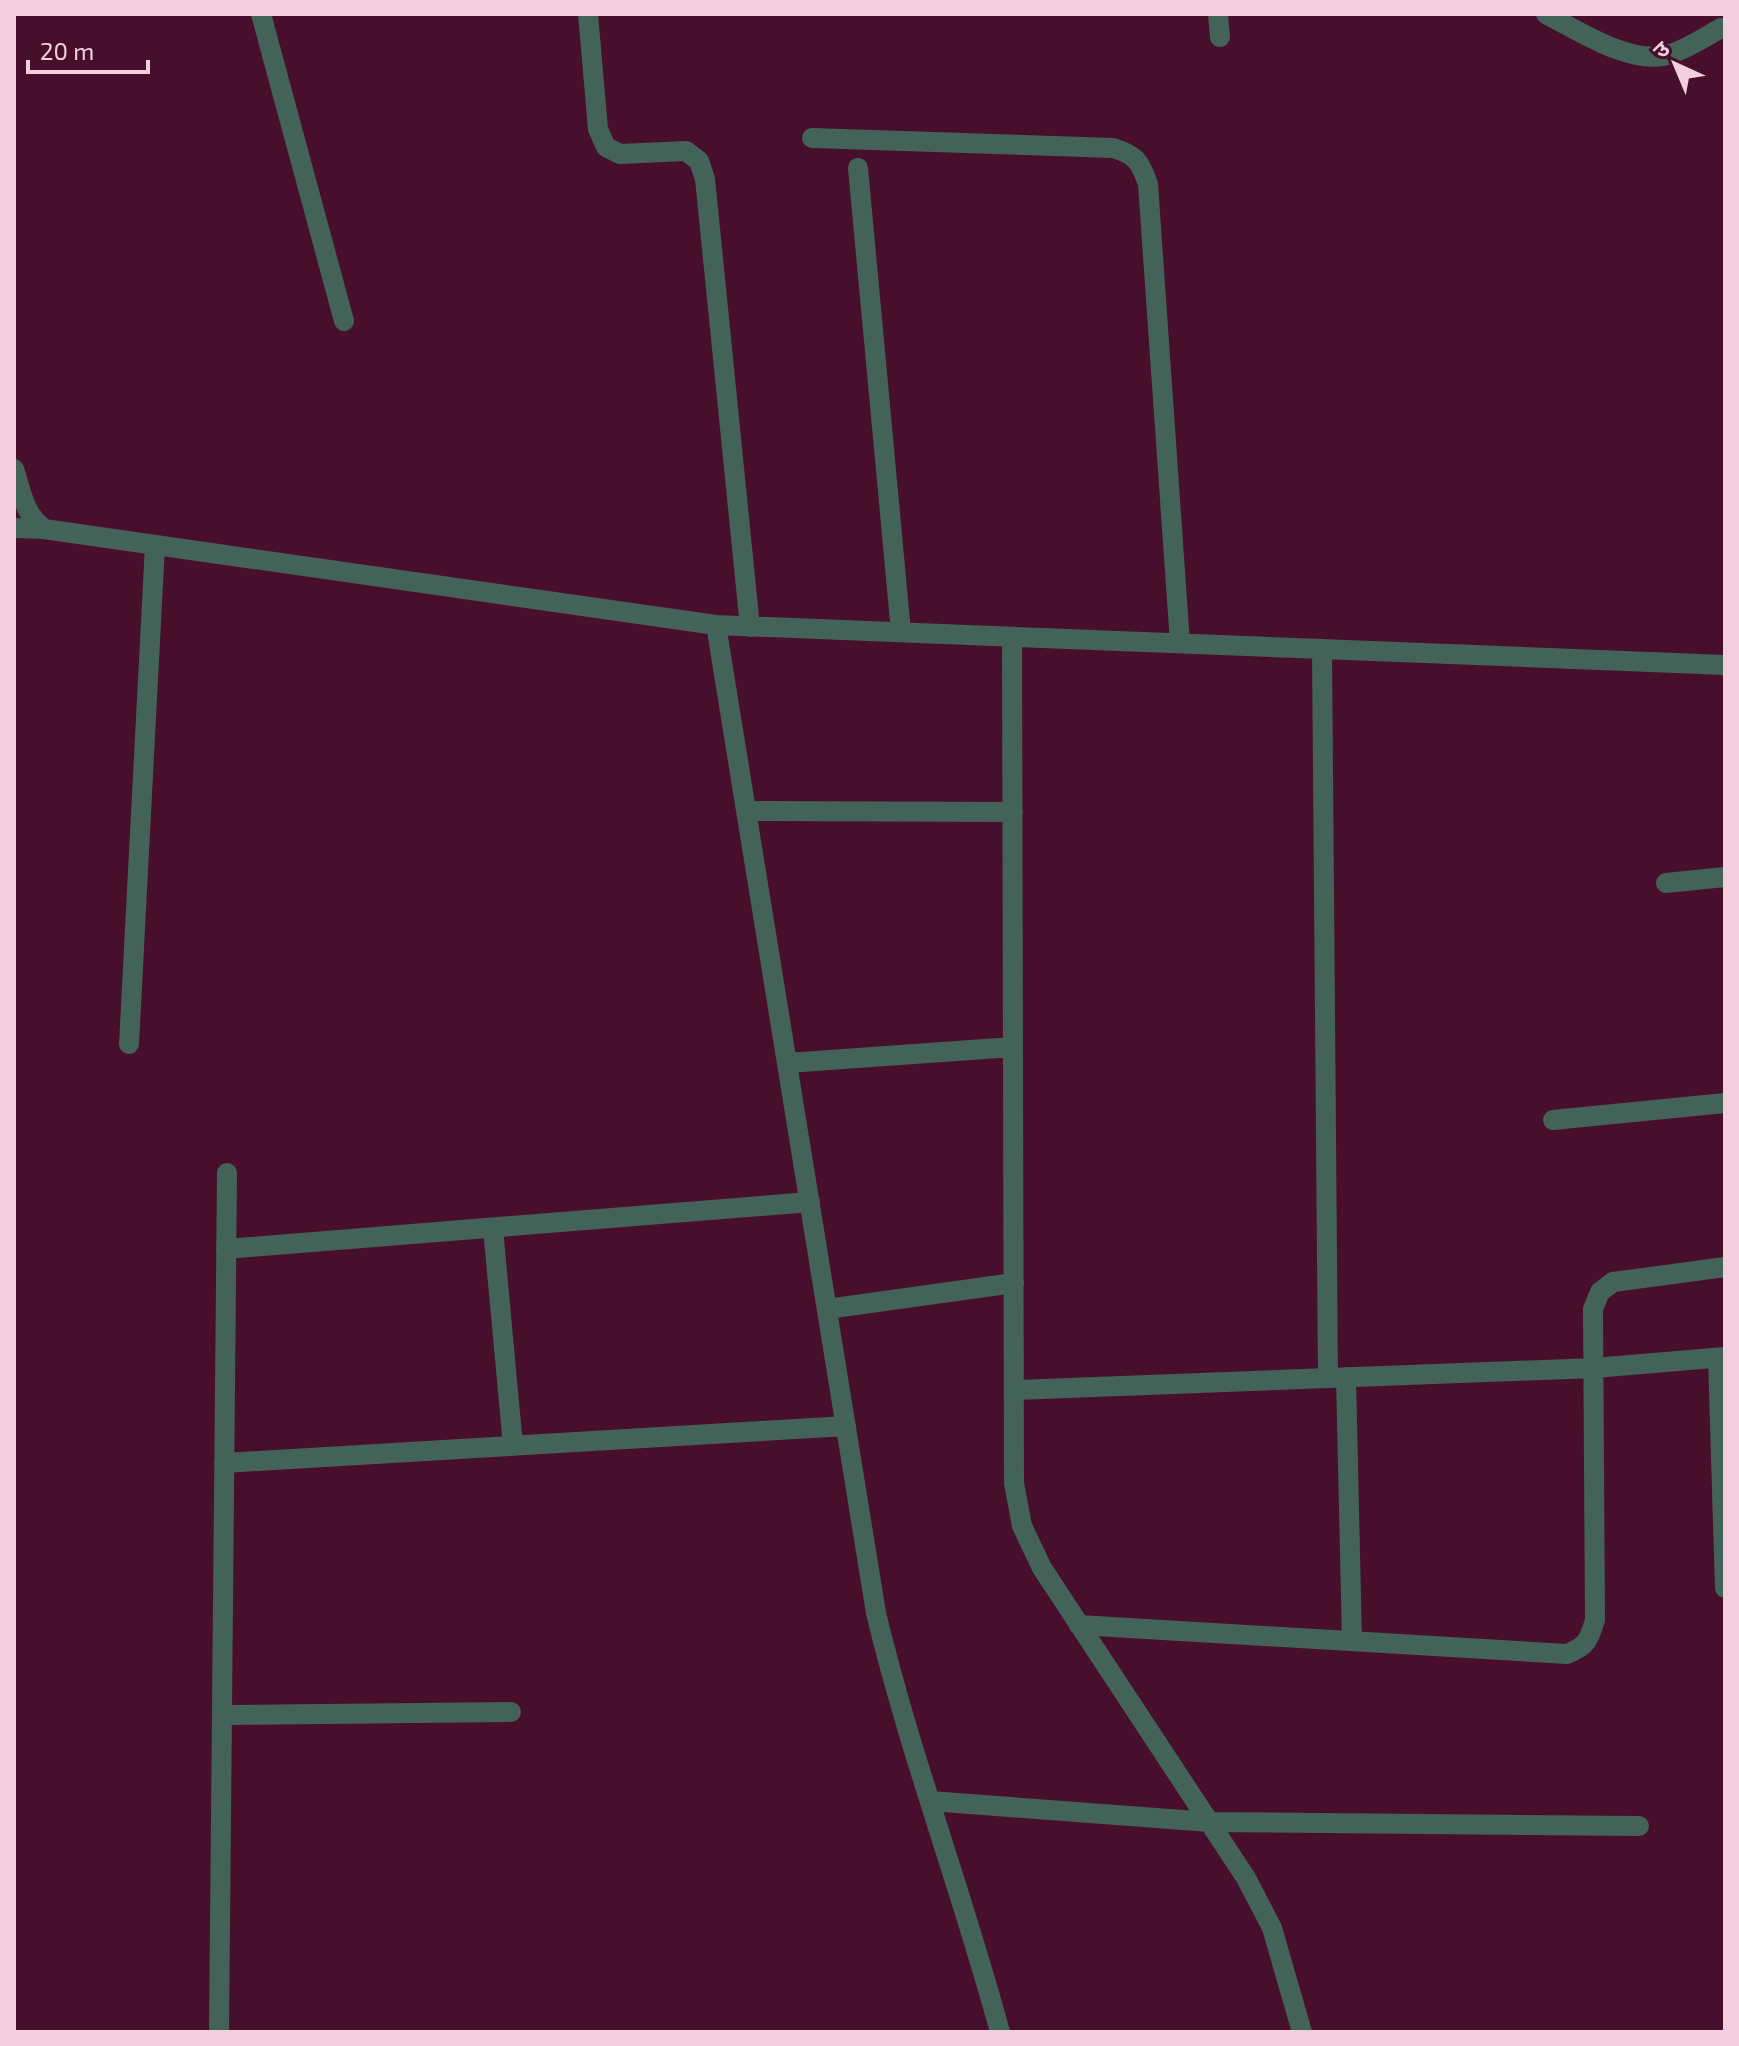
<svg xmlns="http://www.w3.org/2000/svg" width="1739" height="2046" font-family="'Exo 2','Noto Sans Devanagari',sans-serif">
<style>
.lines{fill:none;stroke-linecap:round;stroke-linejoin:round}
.minor{stroke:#436258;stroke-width:20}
</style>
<rect width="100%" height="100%" fill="#470f2c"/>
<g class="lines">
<!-- minor -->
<path class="minor" d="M261,14L344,321
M588,14L598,129L606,147L620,154L686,151L699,161L705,179L750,627
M1218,14L1220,37
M1546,14C1579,31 1633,67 1670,54C1687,49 1705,37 1721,28
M812,138L1113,148C1136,155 1140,161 1148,184L1180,643
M858,168L901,632
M14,469C22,493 24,514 44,529L716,625L1725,665
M14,528L44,529
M716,625L876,1613C910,1755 962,1891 1000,2032
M1012,637L1014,1483L1022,1526L1042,1568L1246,1878L1272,1928L1302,2032
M1322,649L1328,1378
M747,811L1013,812
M1666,883L1725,877
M129,1044L155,545
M787,1063L1013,1047
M1553,1120L1725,1103
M493,1228L513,1446
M226,1249L810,1202
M827,1309L1014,1283
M1718,1358L1725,1588
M1346,1377L1352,1641
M1015,1390L1594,1368L1725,1357
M224,1463L846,1426
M1079,1625L1567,1654C1587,1646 1589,1640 1595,1620L1593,1309L1600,1292L1613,1282L1725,1267
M222,1715L511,1712
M930,1801L1210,1822L1639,1826
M219,2032L227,1173"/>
</g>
<!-- border -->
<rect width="1739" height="2046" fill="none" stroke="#f3cedd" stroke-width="32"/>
<!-- north arrow -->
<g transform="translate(1675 64) rotate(316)" stroke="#470f2c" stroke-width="6" paint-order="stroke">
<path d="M0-6L14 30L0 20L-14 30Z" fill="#f3cedd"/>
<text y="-12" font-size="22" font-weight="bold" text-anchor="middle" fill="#f3cedd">उ</text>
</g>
<!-- scale -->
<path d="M28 60v12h120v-12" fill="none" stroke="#f3cedd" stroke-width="4"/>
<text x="40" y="60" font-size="24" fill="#f3cedd" stroke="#470f2c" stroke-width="6" paint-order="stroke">20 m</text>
</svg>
